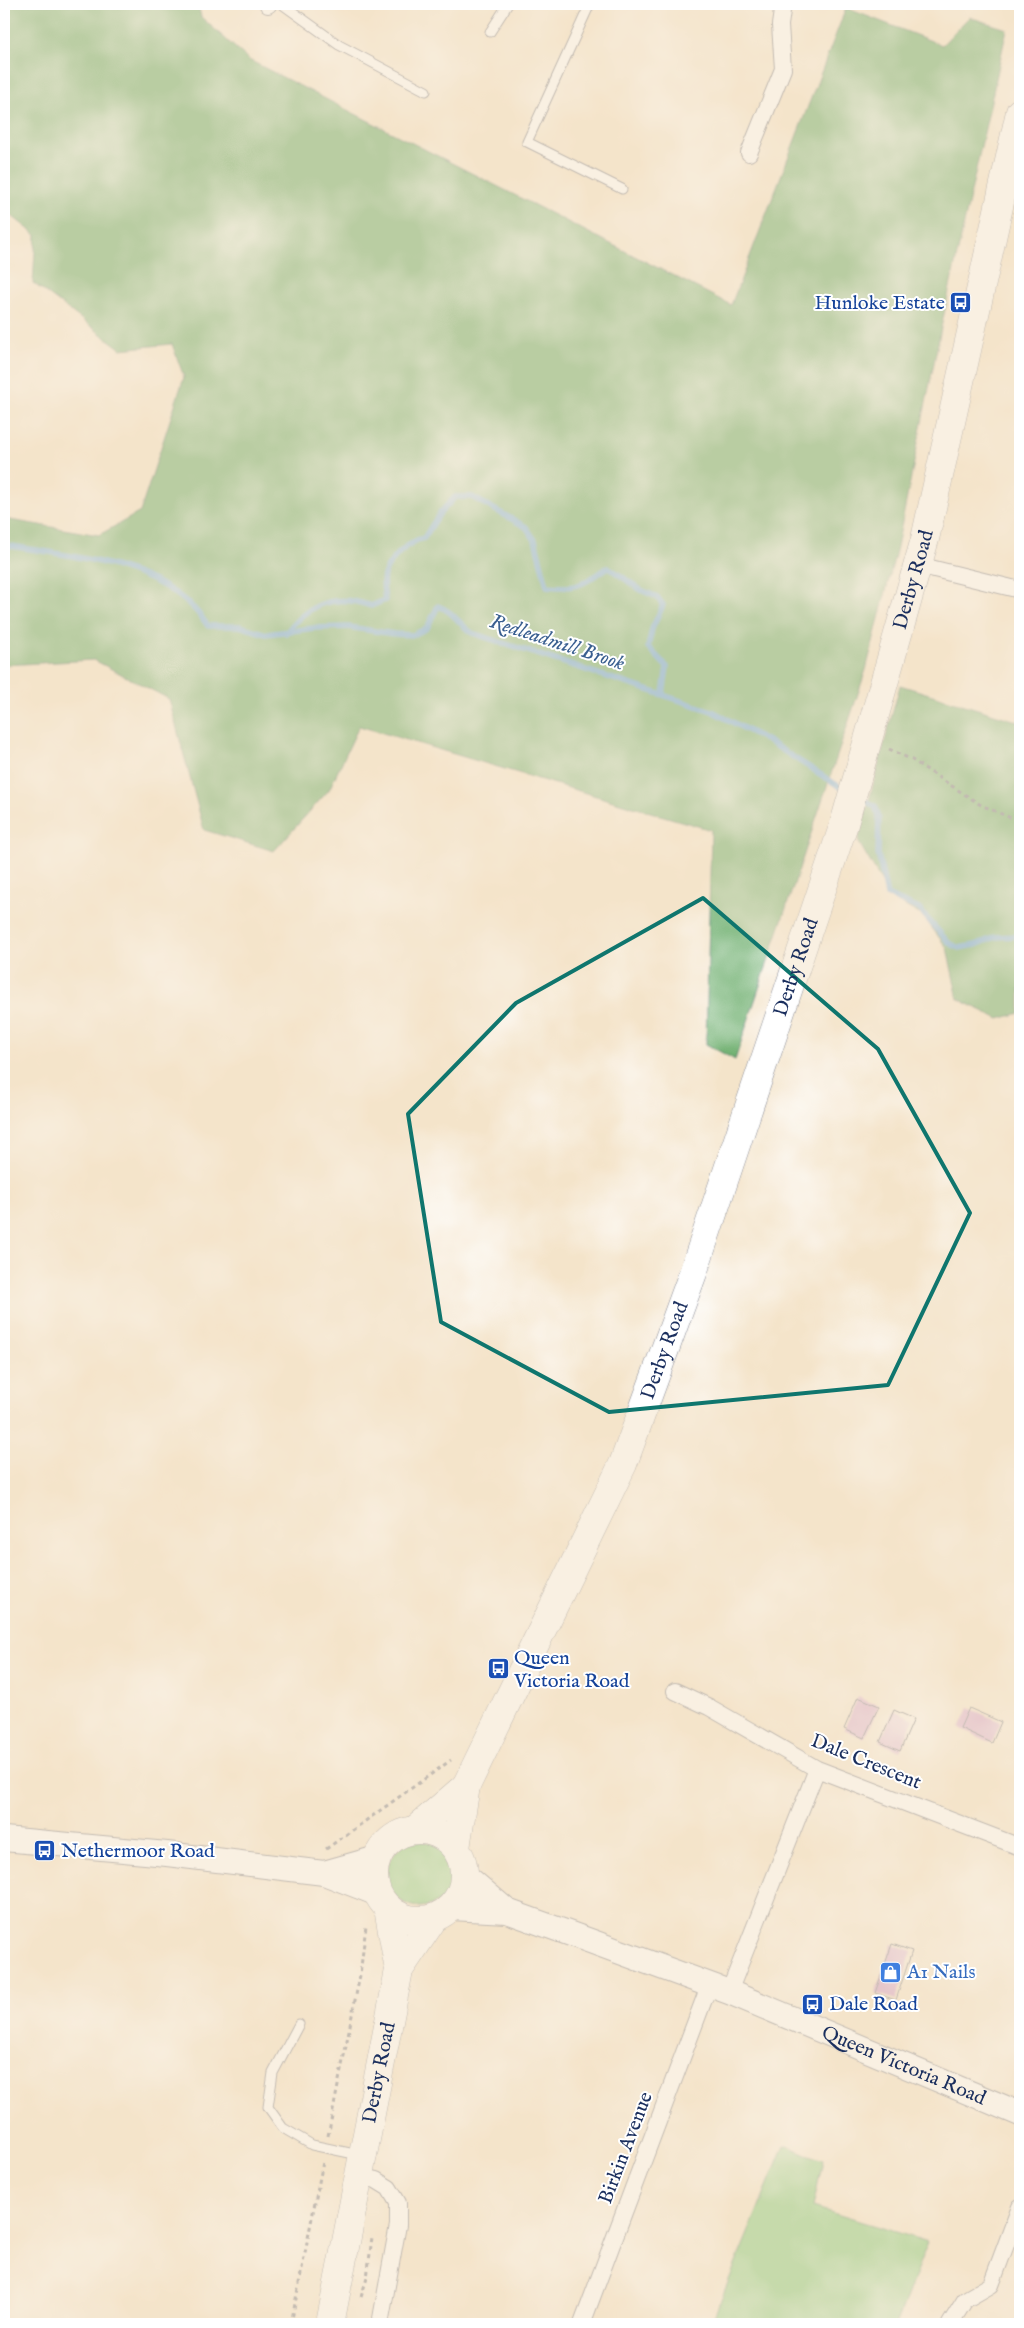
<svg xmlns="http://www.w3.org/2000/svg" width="1024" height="2328" font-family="'IM FELL English',serif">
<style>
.green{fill:#8ece85;stroke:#547e72}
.forest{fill:#72b172;stroke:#467068}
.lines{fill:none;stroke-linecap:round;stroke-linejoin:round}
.stream{stroke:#68a7db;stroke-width:5.5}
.building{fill:#d6a4cc}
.lane-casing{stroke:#888a94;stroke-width:11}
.street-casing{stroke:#888a94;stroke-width:18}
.secondary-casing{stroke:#888a94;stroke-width:26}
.highway-casing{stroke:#888a94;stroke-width:29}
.path{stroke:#888a94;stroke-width:3;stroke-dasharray:4 4;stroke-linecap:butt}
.lane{stroke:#fff;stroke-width:9}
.street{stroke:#fff;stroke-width:16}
.secondary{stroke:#fff;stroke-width:24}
.highway{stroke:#fff;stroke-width:28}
.marked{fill:none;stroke:#0f766e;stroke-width:4;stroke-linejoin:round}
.labels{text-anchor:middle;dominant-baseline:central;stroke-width:4;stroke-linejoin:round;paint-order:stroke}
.transit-label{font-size:20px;fill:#164399;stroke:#fff;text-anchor:start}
.street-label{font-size:20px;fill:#1b2f5e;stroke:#fff}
.shop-label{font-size:20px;fill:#366cbe;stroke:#fff;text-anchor:start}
.water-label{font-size:21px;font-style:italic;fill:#3a5f90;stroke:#fff}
</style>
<rect width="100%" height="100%" fill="#fff"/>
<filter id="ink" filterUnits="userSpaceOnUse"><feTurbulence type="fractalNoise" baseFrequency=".02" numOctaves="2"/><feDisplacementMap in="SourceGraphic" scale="10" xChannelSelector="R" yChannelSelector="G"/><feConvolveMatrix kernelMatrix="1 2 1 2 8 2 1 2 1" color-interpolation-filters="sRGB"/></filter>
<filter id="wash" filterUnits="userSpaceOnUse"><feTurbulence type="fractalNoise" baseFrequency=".0096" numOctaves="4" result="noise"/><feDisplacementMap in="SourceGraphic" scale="20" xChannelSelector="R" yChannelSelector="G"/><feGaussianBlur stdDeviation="1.12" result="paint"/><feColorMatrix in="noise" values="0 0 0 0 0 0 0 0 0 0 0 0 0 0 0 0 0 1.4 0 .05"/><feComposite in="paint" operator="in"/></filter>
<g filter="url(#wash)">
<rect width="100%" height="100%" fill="#f4e4ca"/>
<!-- green -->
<path class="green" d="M387 1874a33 33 0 1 1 66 0a33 33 0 1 1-66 0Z
M784,2145L823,2160L813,2207L928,2242L896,2324H711Z"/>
<!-- forest -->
<path class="forest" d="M4,4H198L201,17L249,60L731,305L846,8L942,45L969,17L1007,29L941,328L897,547L866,670L735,1060L706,1044L711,830L359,726L329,790L274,851L204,830L169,699L94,660L4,665V519L99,535L140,512L184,377L172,344L121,349L33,283L36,235L4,210Z
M900,685L1020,722V1013L999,1019L958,999L947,948L923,916L891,898L858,841Z"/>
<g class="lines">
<!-- stream -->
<path class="stream" d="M4,545C70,556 168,564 208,626H240L266,634L314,628L348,627L394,634L413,635L427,628L438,606C453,611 459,624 472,633L712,711L771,743L845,790
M286,633C308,603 335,593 371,606L385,600C384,592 382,583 384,575C389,560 408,541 424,538L440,513L455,497H472L526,527L535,540L547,586C577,590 584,584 608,567L641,590L657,597L663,605L652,629L648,647L667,667L663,694
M860,798L875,806L879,817L878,854L887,895L919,909L949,943L959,948L976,945L995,937L1020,936"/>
</g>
<g id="blocks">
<!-- building -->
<path class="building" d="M858,1697L879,1706L864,1738L844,1729Z
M969,1708L1001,1722L992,1743L960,1728Z
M894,1710L914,1719L900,1751L880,1742Z
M892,1944L912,1951L896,2000L875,1993Z"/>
</g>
</g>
<g filter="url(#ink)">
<use href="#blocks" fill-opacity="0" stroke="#888a94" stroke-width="1"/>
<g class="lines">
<defs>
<path id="lane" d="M282,4L339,45L426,91
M590,4L527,142L622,189
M490,32L508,4
M299,2024L273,2073L268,2107L283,2128L312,2145L359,2155"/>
<path id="street" d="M268,5L269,4
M749,153L783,69L780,25L783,4
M918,565L1020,590
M675,1691L709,1707L817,1769L1020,1847
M729,1992L817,1769
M359,2176L376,2180L389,2188L398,2203V2225L380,2324
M582,2324L709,1986
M950,2324L965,2300L991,2285L1020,2207"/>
<g id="secondary">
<path d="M4,1839L167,1854L324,1873L378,1894"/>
<path d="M324,1873L377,1858"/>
<path d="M465,1875L507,1911"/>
<path id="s1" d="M451,1908L507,1911L593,1942L729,1992L1020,2114"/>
</g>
<g id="highway">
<path d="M416,1829L466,1786"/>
<circle cx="419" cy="1875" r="45"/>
<path id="s2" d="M456,1847L466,1786L623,1464L693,1273L844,824L925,539L1020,112"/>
<path d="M399,1970L434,1918"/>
<path id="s3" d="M330,2324L399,1970L388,1908"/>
</g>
</defs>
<!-- lane casing -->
<use href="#lane" class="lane-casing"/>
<!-- street casing -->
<use href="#street" class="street-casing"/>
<!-- secondary casing -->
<use href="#secondary" class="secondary-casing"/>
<!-- highway casing -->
<use href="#highway" class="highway-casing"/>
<!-- path -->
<path class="path" d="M889,749L912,760L981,805L1020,822
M326,1849L451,1760
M328,2136L360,1975L366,1926
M361,2297L367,2278L372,2237
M291,2324L323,2162"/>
<!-- lane -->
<use href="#lane" class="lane"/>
<!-- street -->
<use href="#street" class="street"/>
<!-- secondary -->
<use href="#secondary" class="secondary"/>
<!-- highway -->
<use href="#highway" class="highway"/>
</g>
</g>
<!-- marked area -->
<path d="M0 0H1024V2328H0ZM703,898L878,1049L970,1213L888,1385L609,1412L441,1322L408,1114L516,1003Z" fill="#f4e4ca" fill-opacity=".55" fill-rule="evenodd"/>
<path class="marked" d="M703,898L878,1049L970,1213L888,1385L609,1412L441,1322L408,1114L516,1003Z"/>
<!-- icons -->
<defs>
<symbol id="bus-square" viewBox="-11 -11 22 22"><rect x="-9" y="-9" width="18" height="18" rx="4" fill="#1a4fb4" stroke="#fff"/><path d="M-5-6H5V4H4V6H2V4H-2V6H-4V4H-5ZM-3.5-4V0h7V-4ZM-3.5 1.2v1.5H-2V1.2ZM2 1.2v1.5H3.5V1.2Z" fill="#fff"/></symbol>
<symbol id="shop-square" viewBox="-11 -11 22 22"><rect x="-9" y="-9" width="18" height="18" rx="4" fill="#3f7fe0" stroke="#fff"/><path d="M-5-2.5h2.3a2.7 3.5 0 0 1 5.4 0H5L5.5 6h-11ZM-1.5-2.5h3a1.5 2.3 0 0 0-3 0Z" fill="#fff"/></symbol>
</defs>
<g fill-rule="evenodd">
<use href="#bus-square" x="948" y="290" width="25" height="25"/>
<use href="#bus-square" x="486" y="1656" width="25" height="25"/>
<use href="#bus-square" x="32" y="1838" width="25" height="25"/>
<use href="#shop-square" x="878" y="1960" width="25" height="25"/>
<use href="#bus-square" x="800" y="1992" width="25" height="25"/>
</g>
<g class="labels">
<!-- transit labels -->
<g class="transit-label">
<text x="945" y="303" text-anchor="end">Hunloke Estate</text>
<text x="514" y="1658">Queen<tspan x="514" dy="23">Victoria Road</tspan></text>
<text x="61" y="1851">Nethermoor Road</text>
<text x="829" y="2004">Dale Road</text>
</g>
<!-- street labels -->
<g class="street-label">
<text stroke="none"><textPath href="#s2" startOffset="1351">Derby Road</textPath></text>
<text stroke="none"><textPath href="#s2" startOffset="946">Derby Road</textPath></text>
<text stroke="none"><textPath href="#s2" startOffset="541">Derby Road</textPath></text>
<text transform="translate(866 1762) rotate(22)">Dale Crescent</text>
<text stroke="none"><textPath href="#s1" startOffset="482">Queen Victoria Road</textPath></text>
<text stroke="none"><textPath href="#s3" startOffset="256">Derby Road</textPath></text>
<text transform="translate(626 2148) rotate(-69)">Birkin Avenue</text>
</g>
<!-- shop labels -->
<g class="shop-label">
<text x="907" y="1972">A1 Nails</text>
</g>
<!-- water labels -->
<g class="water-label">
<text transform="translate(557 643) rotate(18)">Redleadmill Brook</text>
</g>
</g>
<!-- margin -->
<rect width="1024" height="2328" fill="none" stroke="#fff" stroke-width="20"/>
</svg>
